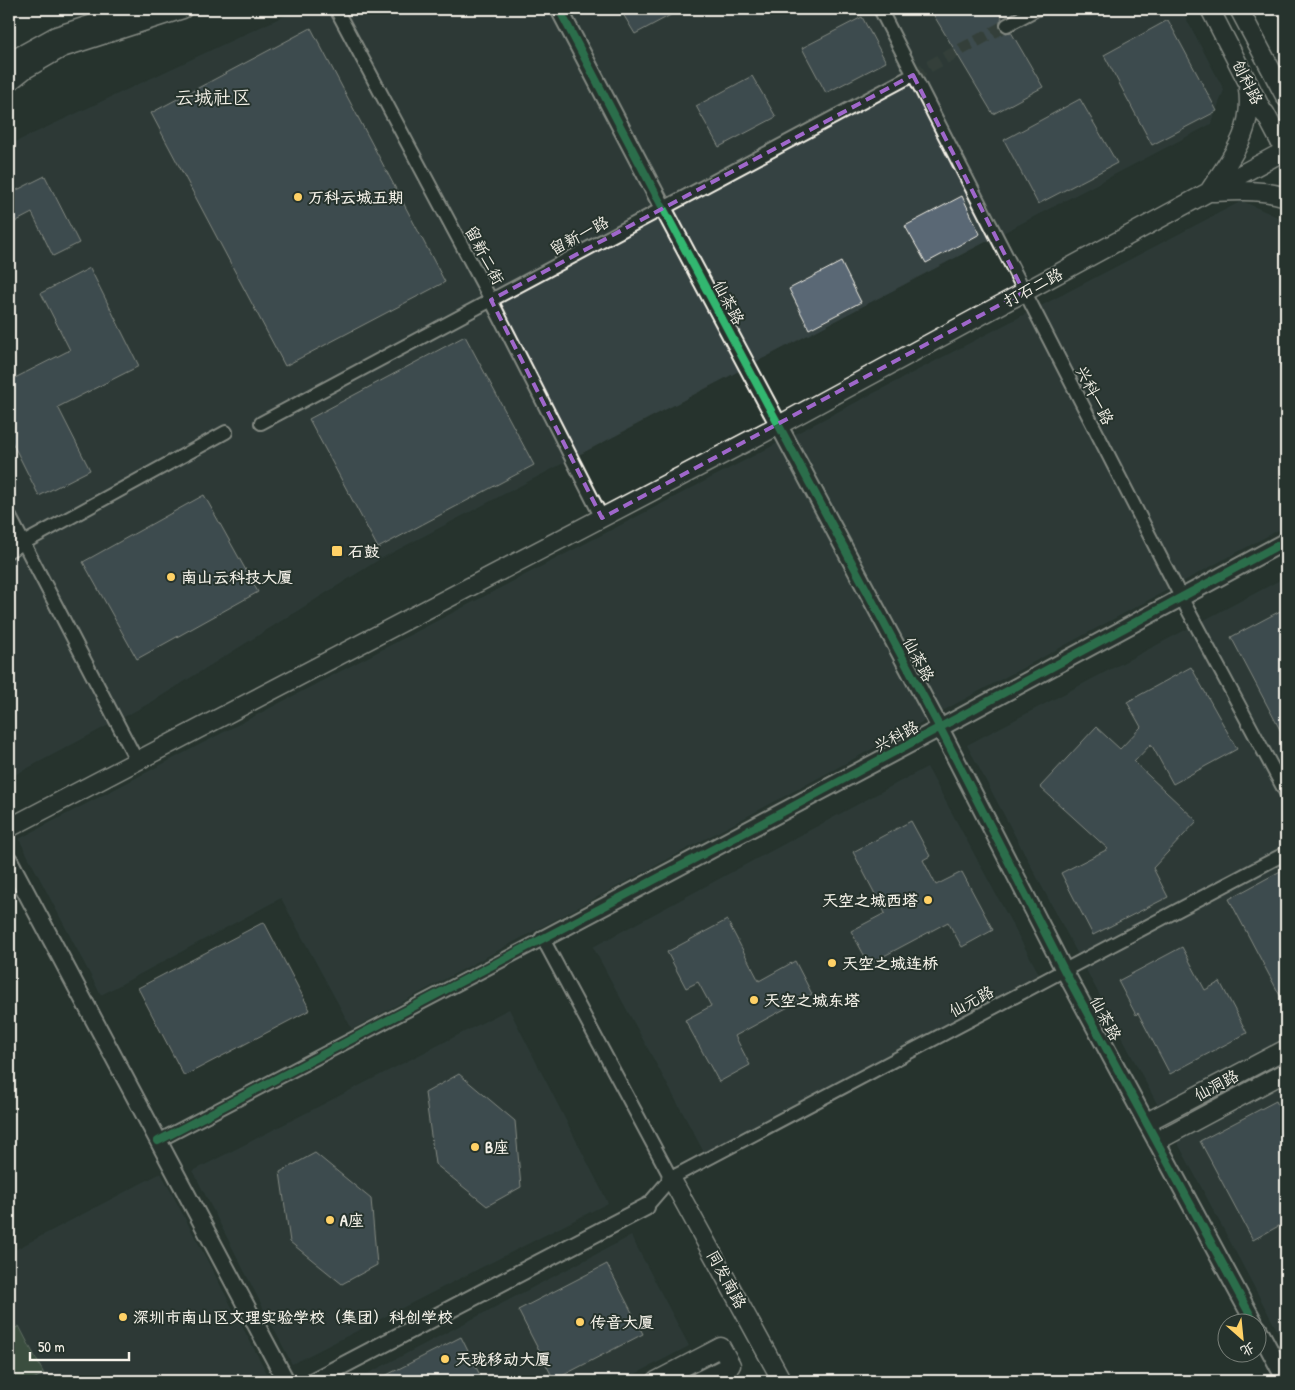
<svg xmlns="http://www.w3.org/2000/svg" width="1295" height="1390" font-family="'Patrick Hand','LXGW WenKai TC',sans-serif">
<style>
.built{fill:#364342}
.green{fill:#547056;stroke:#a4b09f}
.building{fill:#5a6874;stroke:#f4f1e8}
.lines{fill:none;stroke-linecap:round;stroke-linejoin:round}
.minor-tunnel{stroke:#455049;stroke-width:12;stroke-dasharray:12 6;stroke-linecap:butt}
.minor-casing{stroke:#f4f1e8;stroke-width:16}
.tertiary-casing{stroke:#f4f1e8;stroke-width:20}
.secondary-casing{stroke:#f4f1e8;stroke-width:21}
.minor{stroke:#26332d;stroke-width:12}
.tertiary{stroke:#26332d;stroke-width:16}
.secondary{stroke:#26332d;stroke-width:18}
.cycleway-casing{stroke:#26332d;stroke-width:11}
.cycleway{stroke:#33b770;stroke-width:8}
.marked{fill:none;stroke:#9f67cb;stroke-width:4;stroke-dasharray:10 6;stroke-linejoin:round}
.poi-dot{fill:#ffd166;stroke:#26332d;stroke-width:2}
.labels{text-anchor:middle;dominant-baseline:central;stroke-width:4;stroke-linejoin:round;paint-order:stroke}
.street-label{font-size:16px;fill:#f4f1e8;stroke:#26332d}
.poi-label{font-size:16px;font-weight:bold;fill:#f4f1e8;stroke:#26332d;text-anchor:start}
.quarter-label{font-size:19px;fill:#f4f1e8;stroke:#26332d}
</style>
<rect width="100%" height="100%" fill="#26332d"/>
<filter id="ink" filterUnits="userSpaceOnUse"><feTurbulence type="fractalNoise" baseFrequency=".02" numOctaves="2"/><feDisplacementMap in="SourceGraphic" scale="10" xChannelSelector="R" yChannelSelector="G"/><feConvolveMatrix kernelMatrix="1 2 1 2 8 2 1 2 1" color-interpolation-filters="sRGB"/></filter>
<g filter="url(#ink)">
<!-- built -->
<path class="built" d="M299,9H1181L1224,90L1211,124L380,559L150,703L9,778V145Z
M1242,201L1286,221V526L352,1029L281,898L101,995L19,839Z
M1286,577V1347L967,745Z
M927,767L1039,974L705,1154L593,947Z
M509,1009L608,1203L292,1364L193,1171Z
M161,1173L271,1381H9V1253Z
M631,1236L689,1346L622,1381H354Z"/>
<!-- green -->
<path class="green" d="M19,1326L44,1374L29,1381H9V1332Z"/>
<!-- building -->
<path class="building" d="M620,9H682L635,34Z
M930,9H997L1002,18L999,24L1000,29L1006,33L1011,32L1043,87L993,114Z
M862,17L886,62L826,93L802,48Z
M1168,20L1217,111L1152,145L1104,55Z
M311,28L445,282L285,366L151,113Z
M752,76L776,117L719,147L696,106Z
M1080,99L1117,163L1038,204L1004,140Z
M45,176L79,243L53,256L32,213L9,225V194Z
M962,196L980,234L926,263L905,226Z
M841,262L861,302L809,329L789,289Z
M90,268L139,366L58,407L90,470L39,496L9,436V381L70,350L41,293Z
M465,336L534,465L378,548L309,419Z
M204,495L258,592L137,659L83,562Z
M1286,608V741L1231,637Z
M1191,667L1237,749L1173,784L1151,744L1134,762L1197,821L1153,868L1168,897L1093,935L1061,873L1108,849L1040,787L1096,727L1120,749L1141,727L1127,702Z
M911,821L930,856L923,860L936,885L962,872L993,930L962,947L948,922L869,964L851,931L885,913L853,852Z
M1286,868V1007L1229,899Z
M727,920L759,981L795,961L812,994L735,1036L750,1065L719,1082L685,1020L711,1006L698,982L686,988L667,952Z
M264,922L310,1010L184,1076L138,988Z
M1182,947L1205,990L1220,982L1247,1033L1170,1074L1138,1013L1136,1015L1118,981Z
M459,1074L515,1121L521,1187L487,1206L435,1164L425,1093Z
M1276,1101L1286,1121V1222L1253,1240L1200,1141Z
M315,1153L371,1199L377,1265L342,1284L290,1242L280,1172Z
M607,1264L643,1334L554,1380L518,1310Z
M461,1337L483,1381H375Z"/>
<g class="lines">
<!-- minor-tunnel -->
<path class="minor-tunnel" d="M913,75L1007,25"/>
<defs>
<path id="minor" d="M336,9L491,300L602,518
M880,9L1181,597L1286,793
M1007,25L1037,9
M261,423L913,75
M9,515L137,761
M9,551L226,432
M158,1141L543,939L671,1178
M646,1207L671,1178L1286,853"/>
<path id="tertiary" d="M559,9L663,208L940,728L1064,970L1254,1322
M9,860L286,1381
M543,939L940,728L1286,541
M1258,1328L1286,1381
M313,1381L646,1207"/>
<path id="secondary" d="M1210,9L1264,114L1265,113L1286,153
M1239,9L1286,98
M9,62L56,36L139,9
M9,82L24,70L62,48L183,9
M1210,190C1232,156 1254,131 1248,89
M1212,192C1237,191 1262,189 1286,197
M9,828L779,425L1286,150
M1147,1122L1286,1049
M1157,1141L1286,1072
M671,1178L782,1381
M656,1381L721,1347L731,1365L699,1381"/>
</defs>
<!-- minor casing -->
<use href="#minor" class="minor-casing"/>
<!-- tertiary casing -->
<use href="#tertiary" class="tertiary-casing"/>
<!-- secondary casing -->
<use href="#secondary" class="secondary-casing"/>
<!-- minor -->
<use href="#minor" class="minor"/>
<!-- tertiary -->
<use href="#tertiary" class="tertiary"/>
<!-- secondary -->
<use href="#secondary" class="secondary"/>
<defs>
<path id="cycleway" d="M559,9L663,208L940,728L1064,970L1254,1322
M158,1141L753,828L1286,541"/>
</defs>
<!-- cycleway casing -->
<use href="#cycleway" class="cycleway-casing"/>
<!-- cycleway -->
<use href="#cycleway" class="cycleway"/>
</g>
</g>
<!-- marked area -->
<path d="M0 0H1295V1390H0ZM913,75L1024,292L602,518L491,300Z" fill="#26332d" fill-opacity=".55" fill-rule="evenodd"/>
<path class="marked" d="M913,75L1024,292L602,518L491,300Z"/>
<!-- markers -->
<g class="poi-dot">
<circle cx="298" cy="197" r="5"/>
<rect x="331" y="545" width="12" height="12" rx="2.5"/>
<circle cx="171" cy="577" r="5"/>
<circle cx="928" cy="900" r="5"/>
<circle cx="832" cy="963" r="5"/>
<circle cx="754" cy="1000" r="5"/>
<circle cx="475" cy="1147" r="5"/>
<circle cx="330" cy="1220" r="5"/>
<circle cx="123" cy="1317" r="5"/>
<circle cx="580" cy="1322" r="5"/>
<circle cx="445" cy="1359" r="5"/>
</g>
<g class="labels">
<!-- street labels -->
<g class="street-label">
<text transform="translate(1248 82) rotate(63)">创科路</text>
<text transform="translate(579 235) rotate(-28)">留新一路</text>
<text transform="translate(485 255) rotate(62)">留新二街</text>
<text transform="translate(1033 287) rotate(-28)">打石二路</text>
<text transform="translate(729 302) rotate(62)">仙茶路</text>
<text transform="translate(1095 395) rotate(63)">兴科一路</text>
<text transform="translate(919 659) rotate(62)">仙茶路</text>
<text transform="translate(896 736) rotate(-28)">兴科路</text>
<text transform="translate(971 1001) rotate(-28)">仙元路</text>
<text transform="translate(1106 1018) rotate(62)">仙茶路</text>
<text transform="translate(1216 1085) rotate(-28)">仙洞路</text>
<text transform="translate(727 1279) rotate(61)">同发南路</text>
</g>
<!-- poi labels -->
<g class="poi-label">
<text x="308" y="197">万科云城五期</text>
<text x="348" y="551">石鼓</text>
<text x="181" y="577">南山云科技大厦</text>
<text x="918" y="900" text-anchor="end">天空之城西塔</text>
<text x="842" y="963">天空之城连桥</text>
<text x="764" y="1000">天空之城东塔</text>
<text x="485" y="1147">B座</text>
<text x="340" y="1220">A座</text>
<text x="133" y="1317">深圳市南山区文理实验学校（集团）科创学校</text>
<text x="590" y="1322">传音大厦</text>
<text x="455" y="1359">天珑移动大厦</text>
</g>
<!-- quarter labels -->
<g class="quarter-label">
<text x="213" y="97">云城社区</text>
</g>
</g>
<!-- margin -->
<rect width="1295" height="1390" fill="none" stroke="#26332d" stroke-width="30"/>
<rect x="15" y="15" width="1265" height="1360" fill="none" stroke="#f4f1e8" stroke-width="2" filter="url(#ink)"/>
<!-- north arrow -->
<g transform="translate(1242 1338) rotate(153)"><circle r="24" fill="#26332d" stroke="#787f78"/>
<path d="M0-4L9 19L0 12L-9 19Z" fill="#ffd166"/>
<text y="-8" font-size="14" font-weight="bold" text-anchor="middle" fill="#f4f1e8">北</text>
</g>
<!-- scale -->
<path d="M30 1352v8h99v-8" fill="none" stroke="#f4f1e8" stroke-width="2.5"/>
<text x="38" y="1352" font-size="15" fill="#f4f1e8" stroke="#26332d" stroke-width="4" paint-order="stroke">50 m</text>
</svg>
